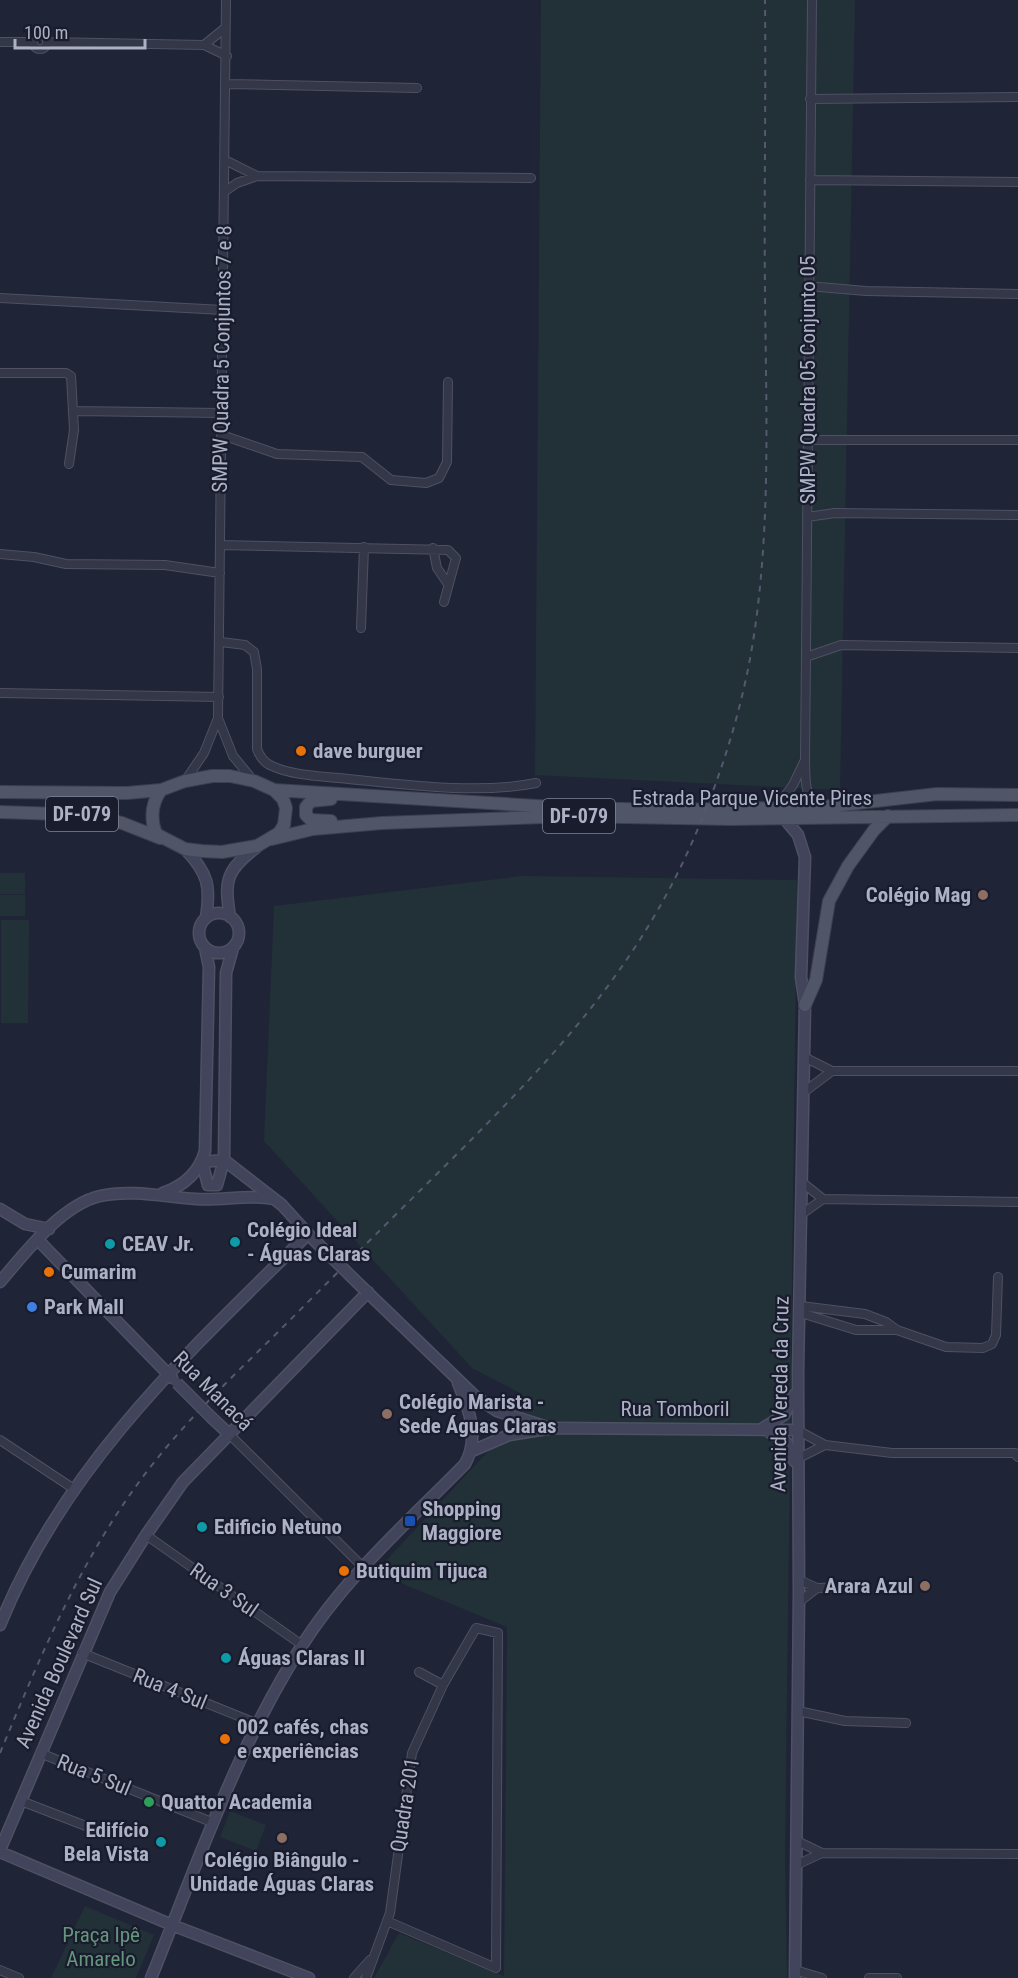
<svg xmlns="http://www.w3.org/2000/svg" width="1018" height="1978" font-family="'Roboto Condensed',sans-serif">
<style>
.green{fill:#223038}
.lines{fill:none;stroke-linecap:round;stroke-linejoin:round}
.street-casing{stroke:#4e5163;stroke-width:10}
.secondary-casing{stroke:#4e5163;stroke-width:13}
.primary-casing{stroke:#3d4051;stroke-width:14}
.street{stroke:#333748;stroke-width:8}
.secondary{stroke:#41445b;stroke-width:10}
.primary{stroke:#515568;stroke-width:12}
.rail{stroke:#55596f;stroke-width:2;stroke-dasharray:6 6;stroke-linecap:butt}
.secondary-bridge-casing{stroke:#4e5163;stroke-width:13;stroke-linecap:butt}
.secondary-bridge{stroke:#41445b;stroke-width:10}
.food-dot{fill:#e8710a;stroke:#191c2c;stroke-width:2}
.education-dot{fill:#8d6e63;stroke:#191c2c;stroke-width:2}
.culture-dot{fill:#0f9aa8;stroke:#191c2c;stroke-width:2}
.shop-dot{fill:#3f7fe0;stroke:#191c2c;stroke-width:2}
.transit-dot{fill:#1a4fb4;stroke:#191c2c;stroke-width:2}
.leisure-dot{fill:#2e9e5b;stroke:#191c2c;stroke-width:2}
.labels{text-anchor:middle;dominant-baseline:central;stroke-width:4.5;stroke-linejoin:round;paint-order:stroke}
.shield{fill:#191c2c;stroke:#818497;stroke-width:1.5}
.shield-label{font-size:20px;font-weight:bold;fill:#adb1c5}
.street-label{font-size:21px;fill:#adb1c5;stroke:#191c2c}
.poi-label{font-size:21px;font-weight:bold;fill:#adb1c5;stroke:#191c2c;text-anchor:start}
.park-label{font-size:21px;fill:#65957c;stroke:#191c2c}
</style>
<rect width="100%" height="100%" fill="#202437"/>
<!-- green -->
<path class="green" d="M541,0H855L840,790L535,775Z
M0,873H25V894H0Z
M522,876L797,880L785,1856L787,1978H374L399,1933L504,1976L507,1627L403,1584L381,1566L492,1447L523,1436L520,1393L472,1368L264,1141L274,906Z
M0,895H25V916H0Z
M1,920H29L28,1023H1Z
M230,1811L266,1825L256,1851L220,1837Z
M85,1906L154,1935L136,1978H51Z"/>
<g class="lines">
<defs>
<path id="street" d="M812,0L805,761C806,777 803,798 819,805
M33 42a7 7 0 1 1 14 0a7 7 0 1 1-14 0Z
M0,42H32
M47,42L204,45L227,56
M204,45L225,28
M227,84L417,88
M810,99L1018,97
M225,160L257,176
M810,180L1018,182
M224,192L237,183L257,176L531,178
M808,286L866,291L1018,294
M0,298L223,310
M0,373H66L71,376L74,430L69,464
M74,411L221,413
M222,435L277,454L362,457L391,480L426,483L439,478L447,462L448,382
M806,440H1018
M807,517L835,513L1018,515
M220,545L448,550L456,558L444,602
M433,548L437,568L448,584
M0,554L34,557L66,564L165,565L220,573
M361,628L364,547
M221,642L245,645L254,652L257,669V749C260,757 264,763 272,766C291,775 318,776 339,778C401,784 475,795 536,783
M806,657L841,645L1018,648
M0,693L219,697
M218,718L233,756L252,779
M185,781L204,753L218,718L226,0
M776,808L793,785L804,762
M804,1057L832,1071H1018
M804,1092L832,1071
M803,1183L823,1199
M802,1214L823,1199L1018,1202
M801,1306L865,1314L886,1322L897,1330L946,1347L983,1348L992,1344L996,1335L998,1277
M801,1313L856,1330H897
M797,1430L825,1445L892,1453H1015L1018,1457
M229,1434L363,1567
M0,1440L74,1489
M797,1459L825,1445
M146,1535L302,1645
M799,1580L817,1588L848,1587
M799,1602L817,1588
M82,1653L258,1724
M798,1711L845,1721L906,1723
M40,1753L214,1823
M21,1801L104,1833
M797,1841L822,1853L1018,1854
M796,1865L822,1853
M387,1921L496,1968L498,1633L476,1628L443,1685
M0,1970L19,1978
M795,1970L822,1978
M354,1978L370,1960
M366,1978L390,1913L412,1753L443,1685L419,1672
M869,1978H897"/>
<path id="secondary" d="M784,818L798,835L805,857L801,977L805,1005L798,1372L799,1595L795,1978
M185,849C208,873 211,886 206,918
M199 933a20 20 0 1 1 40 0a20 20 0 1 1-40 0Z
M230,917C224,880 226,870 257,847
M202,1162L208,1185H217L224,1160L226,973L233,948
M202,1162L224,1160L282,1205L311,1237
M163,1193C183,1186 199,1173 205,1151L209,967L205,948
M0,1209L25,1224L49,1229
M38,1240L172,1378
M0,1282C25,1253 61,1205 100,1196C131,1189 165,1197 196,1199C223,1201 247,1194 274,1199
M365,1290L476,1397L497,1411L544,1426
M212,1418L229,1434
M763,1428L784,1415L794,1395
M766,1430L787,1443L794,1461
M472,1451L509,1435L553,1428L797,1430
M0,1625C64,1466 189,1351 308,1234
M0,1850L110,1592L146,1535L183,1482L368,1292
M0,1852L172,1925L309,1978
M151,1978C196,1867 236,1749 301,1647C344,1578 408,1522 465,1464C480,1437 469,1409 458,1383"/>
<path id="primary" d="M274,790L570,808L673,810L823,807L937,794L1018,795
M0,792L127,793L161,790L185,781L212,776H230L254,781L274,790L283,799L286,808L284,825L279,833L257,846L222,852L202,851L185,849L156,834C150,818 151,804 161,790
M331,799L311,801L306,807V815L311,820L331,821
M0,812L89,815L122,823L160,838
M272,839L313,829L382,823L572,816L731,819L1018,815
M805,1005L816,980L829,901L848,866L874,830L888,816"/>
</defs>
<!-- street casing -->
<use href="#street" class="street-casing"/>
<!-- secondary casing -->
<use href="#secondary" class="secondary-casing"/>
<!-- primary casing -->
<use href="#primary" class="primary-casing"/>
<!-- street -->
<use href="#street" class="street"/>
<!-- secondary -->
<use href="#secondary" class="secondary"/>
<!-- primary -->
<use href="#primary" class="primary"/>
<!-- rail -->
<path class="rail" d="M0,1753C43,1650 85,1548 156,1460C191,1416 233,1376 274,1336C331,1279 388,1222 446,1165C545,1066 631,978 690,847C720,780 743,708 754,635C771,522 766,406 765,293C764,195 766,98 765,0"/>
<defs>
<path id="secondary-bridge" d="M311,1237L365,1290
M177,1383L212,1418"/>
</defs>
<!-- secondary-bridge casing -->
<use href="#secondary-bridge" class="secondary-bridge-casing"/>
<!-- secondary-bridge -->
<use href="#secondary-bridge" class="secondary-bridge"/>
</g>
<!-- markers -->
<g class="food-dot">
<circle cx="301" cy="751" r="6"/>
<circle cx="49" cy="1272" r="6"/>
<circle cx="344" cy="1571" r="6"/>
<circle cx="225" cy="1739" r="6"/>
</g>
<g class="education-dot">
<circle cx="983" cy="895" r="6"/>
<circle cx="387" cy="1414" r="6"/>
<circle cx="925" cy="1586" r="6"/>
<circle cx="282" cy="1838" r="6"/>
</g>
<g class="culture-dot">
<circle cx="235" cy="1242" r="6"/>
<circle cx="110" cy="1244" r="6"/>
<circle cx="202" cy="1527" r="6"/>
<circle cx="226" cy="1658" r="6"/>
<circle cx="161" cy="1842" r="6"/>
</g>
<circle class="shop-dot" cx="32" cy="1307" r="6"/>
<rect class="transit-dot" x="404" y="1515" width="12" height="12" rx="3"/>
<circle class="leisure-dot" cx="149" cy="1802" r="6"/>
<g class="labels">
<!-- shield labels -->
<g class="shield">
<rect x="46" y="797" width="72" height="34" rx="4.5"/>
<rect x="543" y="799" width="72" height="34" rx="4.5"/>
</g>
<g class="shield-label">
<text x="82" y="814">DF-079</text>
<text x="579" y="816">DF-079</text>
</g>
<!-- street labels -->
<g class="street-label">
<text transform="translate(222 359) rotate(-89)">SMPW Quadra 5 Conjuntos 7 e 8</text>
<text transform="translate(808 380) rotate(-90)">SMPW Quadra 05 Conjunto 05</text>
<text x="752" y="798">Estrada Parque Vicente Pires</text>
<text transform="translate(213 1391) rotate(45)">Rua Manacá</text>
<text transform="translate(780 1394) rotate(-89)">Avenida Vereda da Cruz</text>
<text x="675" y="1409">Rua Tomboril</text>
<text transform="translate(224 1590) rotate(35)">Rua 3 Sul</text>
<text transform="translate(59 1663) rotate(-66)">Avenida Boulevard Sul</text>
<text transform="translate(170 1689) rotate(22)">Rua 4 Sul</text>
<text transform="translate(94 1775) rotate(22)">Rua 5 Sul</text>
<text transform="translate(405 1805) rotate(-81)">Quadra 201</text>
</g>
<!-- poi labels -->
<g class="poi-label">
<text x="313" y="751">dave burguer</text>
<text x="971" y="895" text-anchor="end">Colégio Mag</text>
<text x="247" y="1230">Colégio Ideal<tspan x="247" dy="24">- Águas Claras</tspan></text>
<text x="122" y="1244">CEAV Jr.</text>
<text x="61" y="1272">Cumarim</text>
<text x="44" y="1307">Park Mall</text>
<text x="399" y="1402">Colégio Marista -<tspan x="399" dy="24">Sede Águas Claras</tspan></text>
<text x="422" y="1509">Shopping<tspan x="422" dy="24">Maggiore</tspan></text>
<text x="214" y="1527">Edificio Netuno</text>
<text x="356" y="1571">Butiquim Tijuca</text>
<text x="913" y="1586" text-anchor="end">Arara Azul</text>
<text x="238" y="1658">Águas Claras II</text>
<text x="237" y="1727">002 cafés, chas<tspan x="237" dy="24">e experiências</tspan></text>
<text x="161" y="1802">Quattor Academia</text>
<text x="149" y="1830" text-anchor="end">Edifício<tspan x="149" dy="24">Bela Vista</tspan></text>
<text x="282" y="1860" text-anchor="middle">Colégio Biângulo -<tspan x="282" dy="24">Unidade Águas Claras</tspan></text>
</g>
<!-- park labels -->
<g class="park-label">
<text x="101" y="1935">Praça Ipê<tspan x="101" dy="24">Amarelo</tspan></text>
</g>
</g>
<!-- scale -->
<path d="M15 39v9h130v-9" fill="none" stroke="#adb1c5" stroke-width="3"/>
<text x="24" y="39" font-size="18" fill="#adb1c5" stroke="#191c2c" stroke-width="4.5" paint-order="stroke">100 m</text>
</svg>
